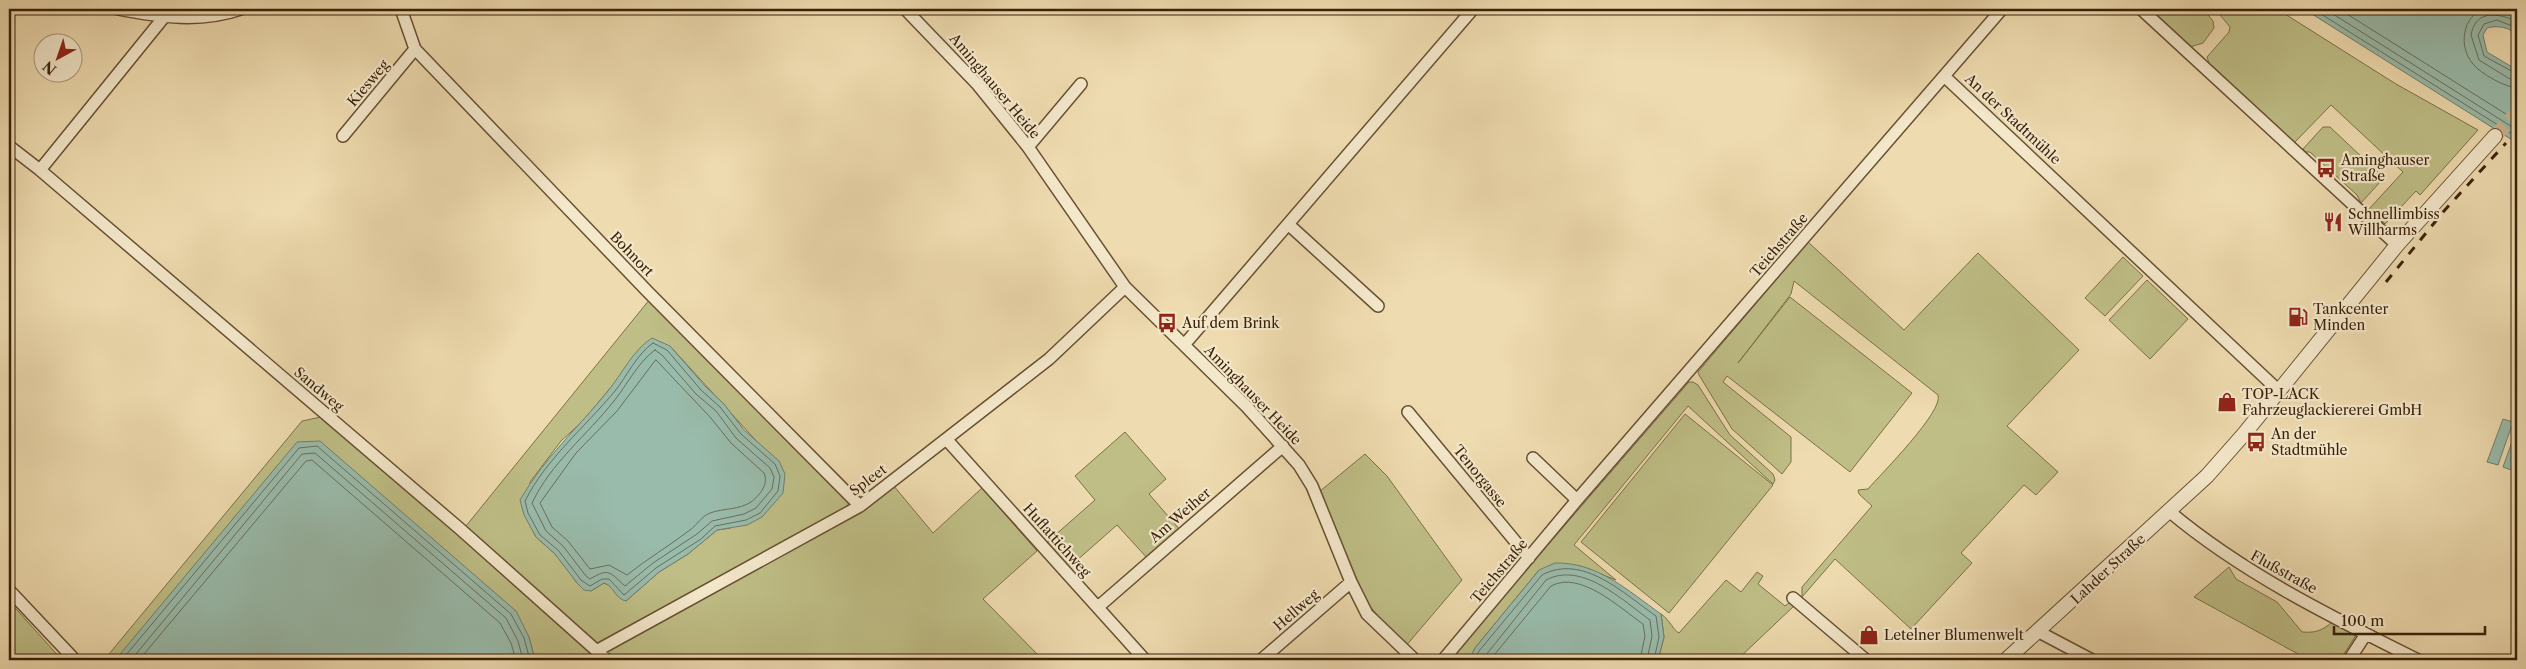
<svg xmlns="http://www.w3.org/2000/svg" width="2526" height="669" font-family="'Libre Caslon Text',serif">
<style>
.green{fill:#bfbe86;stroke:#7d7048;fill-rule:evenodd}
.water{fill:#99bbab;stroke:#737d6b}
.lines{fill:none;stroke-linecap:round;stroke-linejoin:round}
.shore{stroke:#6a6e5a;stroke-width:1}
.tertiary-tunnel{stroke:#cab68e;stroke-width:14;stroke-dasharray:14 7;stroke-linecap:butt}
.minor-casing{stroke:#685033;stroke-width:14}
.tertiary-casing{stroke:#685033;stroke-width:16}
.minor{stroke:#f4e8cb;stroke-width:11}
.tertiary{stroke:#f4e8cb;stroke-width:14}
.rail{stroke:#3b210a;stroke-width:3;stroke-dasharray:9 9;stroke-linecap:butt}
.labels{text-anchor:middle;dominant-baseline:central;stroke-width:4.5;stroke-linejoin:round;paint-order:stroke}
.street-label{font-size:14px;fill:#3b210a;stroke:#f4e8cb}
.poi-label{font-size:14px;fill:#3b210a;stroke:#f4e8cb;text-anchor:start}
</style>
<rect width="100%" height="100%" fill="#eedbaf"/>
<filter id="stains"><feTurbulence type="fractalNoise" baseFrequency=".004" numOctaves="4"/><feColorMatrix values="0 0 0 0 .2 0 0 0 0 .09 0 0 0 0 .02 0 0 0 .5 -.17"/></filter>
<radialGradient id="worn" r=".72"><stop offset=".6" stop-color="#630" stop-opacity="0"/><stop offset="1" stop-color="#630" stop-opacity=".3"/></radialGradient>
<!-- green -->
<path class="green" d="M2150,9H2203L2213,21L2214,28L2203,43L2190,47Z
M2215,9H2277L2396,84L2478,130L2420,195L2416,191L2385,224L2369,209L2403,172L2331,105L2294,143L2210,66L2207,57L2229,32L2230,27Z
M2323,127H2330L2382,176L2381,181L2361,203L2357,195L2310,152H2306L2303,149Z
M1808,242L1904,330L1978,253L2079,350L2007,426L2058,472L2036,495L2024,485L1961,553L1972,563L1911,629L1835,559L1802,597V587L1872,506L1859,494L1858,490L1868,489C1881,474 1944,411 1938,395L1794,281L1791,294L1738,363L1790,297L1912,393L1850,472L1727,376L1723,382L1791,437V462L1782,474L1732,429L1699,375L1698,372Z
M2123,257L2143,276L2105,316L2085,298Z
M2147,280L2188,319L2150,359L2109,320Z
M650,299L849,500L847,510L599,645L466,526ZM670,346L759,444L731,528L717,530L688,554L659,572L626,601C616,597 613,586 604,583L591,591L577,583L569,571L555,554L536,537L533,531L530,482L561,441L582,422L617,380Z
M1689,382H1693L1698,385L1730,435L1773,474L1775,480L1773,484L1688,406L1574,545L1616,580L1580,566L1539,570L1475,648L1469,660H1448Z
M1685,414L1773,485L1669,613L1581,542Z
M321,417L578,639L598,660H535L529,637L121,653L120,660H104L302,421Z
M1125,432L1166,479L1149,494L1181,531L1148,559L1117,525L1067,569L1045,544L1095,500L1075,476Z
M1365,454L1387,476L1462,580L1405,647L1367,603L1319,492Z
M893,485L933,533L982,488L1037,551L983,599L1043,660H612L605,652Z
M2229,567L2236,579L2277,602L2302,632C2315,633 2322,631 2332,622L2358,632L2340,660H2309L2194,597Z
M1757,572L1763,576L1758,584L1785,606L1789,603L1795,605L1737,660H1658L1664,637L1661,614C1670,620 1673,630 1679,633L1726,580L1741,592Z
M9,601L62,660H9Z"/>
<!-- water -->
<path class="water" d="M2304,9H2517V36C2511,27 2497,25 2487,28L2483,35L2487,52L2517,70V143Z
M652,338L670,346L705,386L724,404L744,430L779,461L785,474L783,493L762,517L747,525L717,530L688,554L659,572L626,601C615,599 614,586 604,583L591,591L584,590L577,583L555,554L536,537L524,515L520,500C544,458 578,428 608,391C622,374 633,350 652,338Z
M2503,419L2513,422L2498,465L2487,462Z
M2517,428V461L2514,471L2503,467Z
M320,441L516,611L529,637L535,660H120L121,653L297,442Z
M1555,563C1598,562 1628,591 1661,614L1664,637L1658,660H1469L1475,648L1539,570Z"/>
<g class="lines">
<!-- shore -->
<path class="shore" d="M2313,9L2517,137
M2325,9L2517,130
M2339,9L2517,121
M2485,9C2462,15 2458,47 2473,64C2481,74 2505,87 2517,88
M2517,21C2499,14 2476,8 2471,35L2479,60L2510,79L2517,80
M2517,28L2497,20L2484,24L2478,35L2484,56L2517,74
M653,343L667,350L701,390L720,407L741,434L775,464L780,476L778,491L760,513L746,520L715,526L701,539L656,568L624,595L609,579H602L590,586L581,580L558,550L540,535L528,513L525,501C546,459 585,427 615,391C627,376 637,354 653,343Z
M655,350L662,355L696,394L716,411L736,438L770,468L774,477L772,489L756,508L744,514L712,521L697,534L653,563L625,586C610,573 610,567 590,579L586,576L563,546L546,531L532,503C551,463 587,435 614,401C627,385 638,362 655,350Z
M656,360L710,417L731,443L764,473C769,484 760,495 751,502C739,510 724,508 710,513C702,516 697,525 690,530C669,546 647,559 627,575L609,565L590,569L568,541L552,527L540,503L576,453L617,411Z
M125,660L126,655L299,448L317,446L511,614L524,638L530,660
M131,660L302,454L315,453L506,618L518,641L523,660
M139,660L306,461L312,460L500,623L511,643L516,660
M1475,660L1479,651L1542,575C1583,553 1624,594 1656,616L1659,637L1654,660
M1482,660L1546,580C1582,561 1622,600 1650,620L1652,636L1647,660
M1490,660L1551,586C1580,570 1620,608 1643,624L1645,636L1640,660"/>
<!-- tertiary-tunnel -->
<path class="tertiary-tunnel" d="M2495,136L2517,113"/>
<defs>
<path id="minor" d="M118,9C159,17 201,23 241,9
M401,9L415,49L648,292L860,506
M905,9L978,85L1028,147L1125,287L1247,407L1299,465L1312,486L1351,582L1367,614L1415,660
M2141,9L2397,245
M1944,76L2279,391
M343,136L415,49
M9,146L40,170L459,528L607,660
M1028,147L1081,84
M40,170L164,17
M1288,224L1378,306
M1184,345L1473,9
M1408,412L1529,558
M947,440L1145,660
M1533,458L1577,500
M2170,512C2244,574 2332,617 2418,660
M9,590L75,660
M1793,598L1866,660
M1098,607L1283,446
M2039,632L2092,660
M598,650L860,506L1049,359L1125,287
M1261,660L1351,582
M1443,660L1577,500L2002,9
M2349,660L2366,634"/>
<path id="tertiary" d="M2006,660L2207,476L2244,434L2397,245L2495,136"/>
</defs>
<!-- minor casing -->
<use href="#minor" class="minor-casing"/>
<!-- tertiary casing -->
<use href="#tertiary" class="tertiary-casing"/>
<!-- minor -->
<use href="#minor" class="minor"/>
<!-- tertiary -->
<use href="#tertiary" class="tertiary"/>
<!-- rail -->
<path class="rail" d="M2386,282L2444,211L2506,143"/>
</g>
<!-- icons -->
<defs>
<symbol id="bus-bare" viewBox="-9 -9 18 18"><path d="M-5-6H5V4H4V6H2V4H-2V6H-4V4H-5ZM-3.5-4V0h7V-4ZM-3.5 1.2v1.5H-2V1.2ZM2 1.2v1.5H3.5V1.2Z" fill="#8f2418" stroke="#f4e8cb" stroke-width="2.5" paint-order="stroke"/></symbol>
<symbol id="restaurant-bare" viewBox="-9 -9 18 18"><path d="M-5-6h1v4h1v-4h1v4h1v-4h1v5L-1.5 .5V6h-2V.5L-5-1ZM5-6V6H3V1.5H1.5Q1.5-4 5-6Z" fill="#8f2418" stroke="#f4e8cb" stroke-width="2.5" paint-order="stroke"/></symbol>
<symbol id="fuel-bare" viewBox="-9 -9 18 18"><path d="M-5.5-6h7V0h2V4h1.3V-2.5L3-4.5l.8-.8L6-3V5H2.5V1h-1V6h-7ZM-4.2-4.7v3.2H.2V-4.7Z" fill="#8f2418" stroke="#f4e8cb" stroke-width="2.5" paint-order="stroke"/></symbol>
<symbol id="shop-bare" viewBox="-9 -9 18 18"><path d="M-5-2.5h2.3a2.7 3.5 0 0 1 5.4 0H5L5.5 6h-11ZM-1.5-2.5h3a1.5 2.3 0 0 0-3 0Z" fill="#8f2418" stroke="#f4e8cb" stroke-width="2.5" paint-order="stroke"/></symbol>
</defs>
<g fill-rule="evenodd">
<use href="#bus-bare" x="2312" y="154" width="28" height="28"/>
<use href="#restaurant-bare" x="2319" y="208" width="28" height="28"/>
<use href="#fuel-bare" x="2284" y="303" width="28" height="28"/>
<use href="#bus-bare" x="1153" y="309" width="28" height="28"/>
<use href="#shop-bare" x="2213" y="388" width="28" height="28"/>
<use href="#bus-bare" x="2242" y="428" width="28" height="28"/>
<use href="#shop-bare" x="1855" y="621" width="28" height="28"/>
</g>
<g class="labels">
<!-- street labels -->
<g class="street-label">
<text transform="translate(368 83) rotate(-50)">Kiesweg</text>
<text transform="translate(995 86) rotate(50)">Aminghauser Heide</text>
<text transform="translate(2013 119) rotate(43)">An der Stadtmühle</text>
<text transform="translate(1779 245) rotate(-49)">Teichstraße</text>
<text transform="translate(632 254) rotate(46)">Bohnort</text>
<text transform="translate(319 389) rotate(40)">Sandweg</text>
<text transform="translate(1253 395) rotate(46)">Aminghauser Heide</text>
<text transform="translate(1480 476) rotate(51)">Tenorgasse</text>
<text transform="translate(868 480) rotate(-37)">Spleet</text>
<text transform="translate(1180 515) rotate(-41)">Am Weiher</text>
<text transform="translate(1057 540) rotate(48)">Huflattichweg</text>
<text transform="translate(2108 569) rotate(-43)">Lahder Straße</text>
<text transform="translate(1499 571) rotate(-50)">Teichstraße</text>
<text transform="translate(2284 572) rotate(29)">Flußstraße</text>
<text transform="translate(1296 610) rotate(-41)">Hellweg</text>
</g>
<!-- poi labels -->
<g class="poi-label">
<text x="2341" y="160">Aminghauser<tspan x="2341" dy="16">Straße</tspan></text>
<text x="2348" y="214">Schnellimbiss<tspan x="2348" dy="16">Willharms</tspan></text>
<text x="2313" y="309">Tankcenter<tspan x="2313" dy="16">Minden</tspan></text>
<text x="1182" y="323">Auf dem Brink</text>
<text x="2242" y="394">TOP-LACK<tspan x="2242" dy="16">Fahrzeuglackiererei GmbH</tspan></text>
<text x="2271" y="434">An der<tspan x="2271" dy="16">Stadtmühle</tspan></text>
<text x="1884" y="635">Letelner Blumenwelt</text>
</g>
</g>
<!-- margin -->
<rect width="2526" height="669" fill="none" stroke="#eedbaf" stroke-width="30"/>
<rect x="10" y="10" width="2506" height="649" fill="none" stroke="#3b210a" stroke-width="2.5"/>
<rect x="15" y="15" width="2496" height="639" fill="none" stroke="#3b210a"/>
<!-- north arrow -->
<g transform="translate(58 58) rotate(220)"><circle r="24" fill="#f4e8cb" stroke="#aa987e"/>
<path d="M0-4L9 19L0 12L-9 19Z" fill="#8f2418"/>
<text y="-8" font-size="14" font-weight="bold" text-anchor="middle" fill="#3b210a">N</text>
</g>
<!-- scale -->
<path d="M2334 626v8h151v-8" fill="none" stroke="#3b210a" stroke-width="2.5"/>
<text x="2341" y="626" font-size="15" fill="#3b210a" stroke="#f4e8cb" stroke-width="4" paint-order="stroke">100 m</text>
<rect width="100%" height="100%" filter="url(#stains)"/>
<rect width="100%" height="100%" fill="url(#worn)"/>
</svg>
